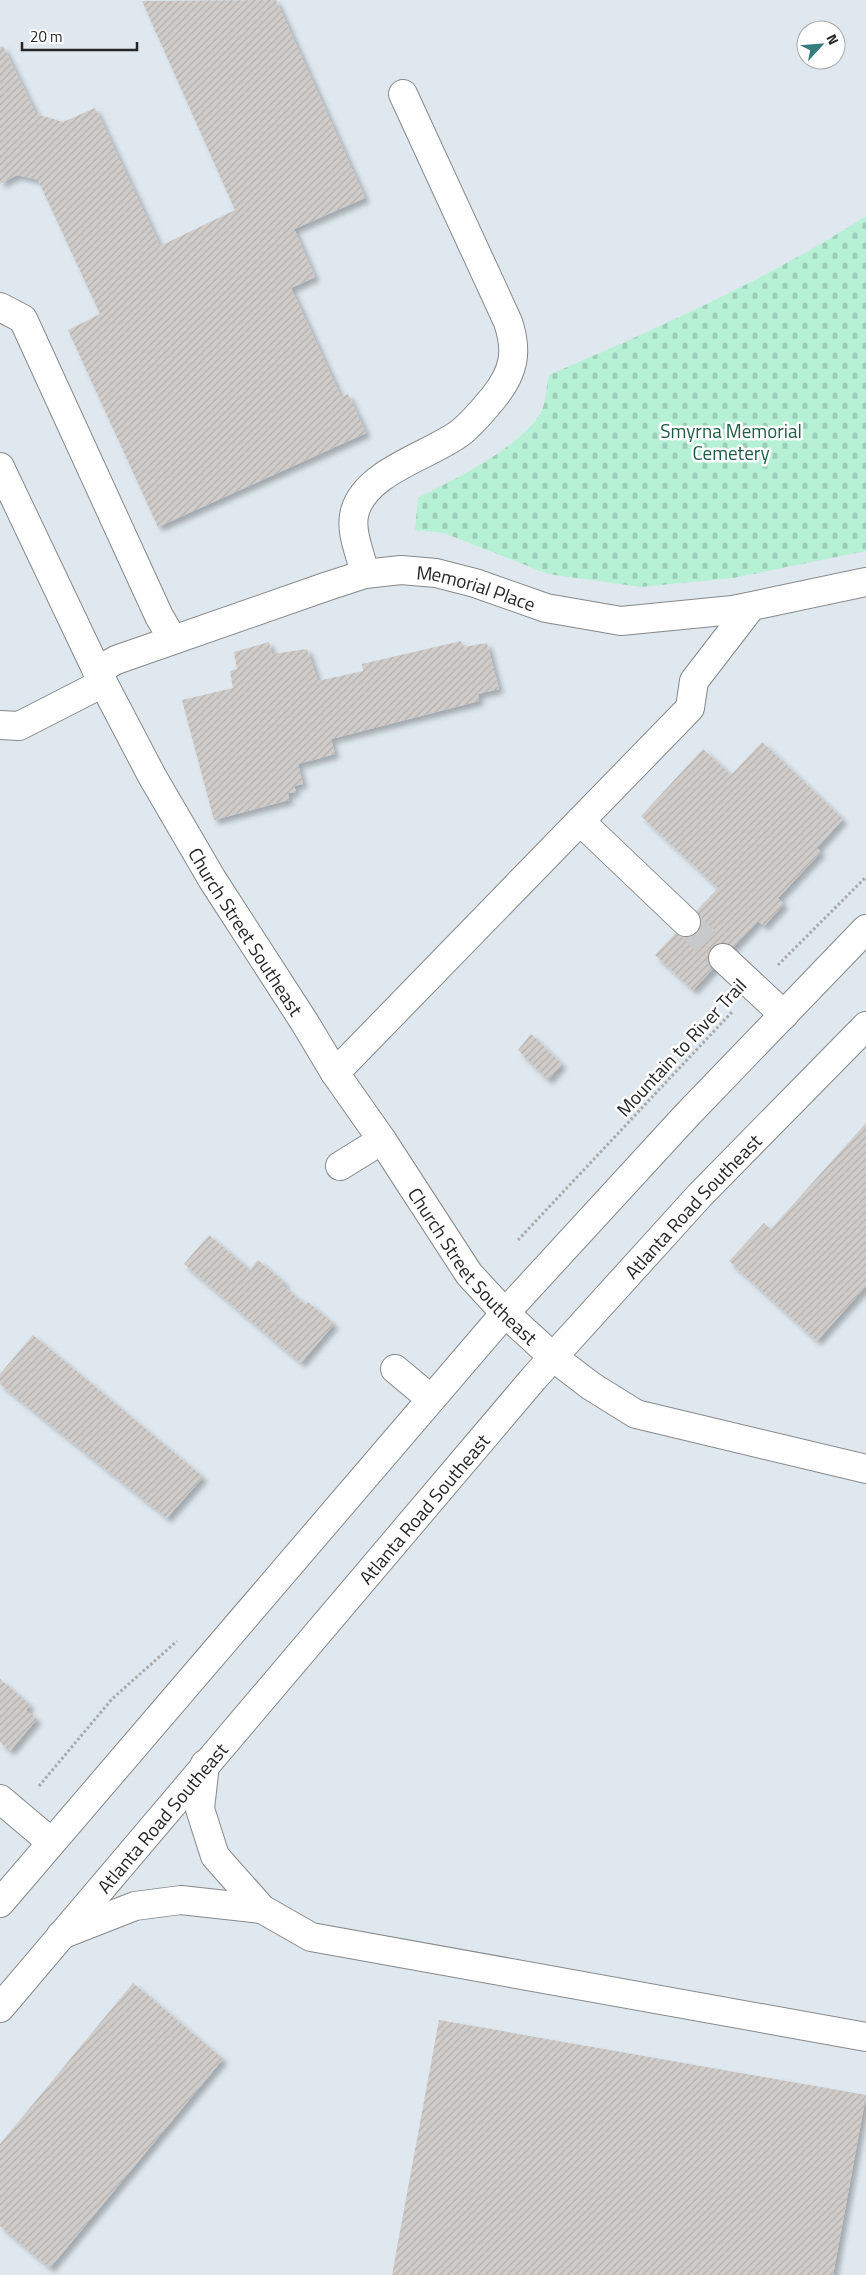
<svg xmlns="http://www.w3.org/2000/svg" width="866" height="2275" font-family="'Titillium Web',sans-serif">
<style>
.built{fill:#dfe8ef;fill-rule:evenodd}
.cemetery{fill:url(#cemetery-stones)}
.building{fill:url(#building-hatch);filter:url(#shadow)}
.lines{fill:none;stroke-linecap:round;stroke-linejoin:round}
.minor-tunnel{stroke:#c7c9cb;stroke-width:28;stroke-dasharray:28 14;stroke-linecap:butt}
.minor-casing{stroke:#86888a;stroke-width:30}
.major-casing{stroke:#86888a;stroke-width:30}
.path{stroke:#a7a9aa;stroke-width:3;stroke-dasharray:2.5 2.5;stroke-linecap:butt}
.minor{stroke:#fff;stroke-width:28}
.major{stroke:#fff;stroke-width:28}
.labels{text-anchor:middle;dominant-baseline:central;stroke-width:5;stroke-linejoin:round;paint-order:stroke}
.park-label{font-size:19px;fill:#1d5d44;stroke:#fff}
.street-label{font-size:19px;fill:#252626;stroke:#fff}
</style>
<defs>
<pattern id="cemetery-stones" width="16" height="16" patternUnits="userSpaceOnUse" patternTransform="scale(1.25)"><rect width="16" height="16" fill="#b6f1d5"/><path d="M2 7V4a2 2 0 0 1 4 0v3zM10 15v-3a2 2 0 0 1 4 0v3z" fill="#9cceb7"/></pattern>
<pattern id="building-hatch" width="6" height="6" patternUnits="userSpaceOnUse" patternTransform="scale(1.25)"><rect width="6" height="6" fill="#cfccca"/><path d="M-1 1l2-2M0 6l6-6M5 7l2-2" fill="none" stroke="#b2afad"/></pattern>
<filter id="shadow"><feDropShadow dx="4.5" dy="4.5" stdDeviation="2.5" flood-color="#0004"/></filter>
</defs>
<rect width="100%" height="100%" fill="#f0f2f4"/>
<!-- built -->
<path class="built" d="M0,0H866V2275H0ZM806,30H836V60H806Z"/>
<!-- cemetery -->
<path class="cemetery" d="M866,216V551L733,578L641,587L548,574L444,533L415,530L418,498C456,478 513,452 539,416C546,407 546,386 549,375C657,328 767,280 866,216Z"/>
<!-- building -->
<path class="building" d="M276,0L365,198L294,229L315,277L291,288L341,397L348,394L366,433L158,527L68,330L100,314L38,180L17,175L0,184V47L3,46L36,114L63,122L95,108L160,246L235,210L142,1Z
M461,641L464,647L487,643L499,689L478,694L479,701L331,739L335,754L298,764L303,784L294,786L296,792L288,793L289,800L214,820L182,700L233,688L230,671L237,669L234,652L269,642L272,654L307,649L318,681L363,671L362,664Z
M762,742L843,819L817,848L821,852L778,898L784,904L764,926L758,921L693,990L655,955L718,888L641,816L703,749L731,775Z
M531,1034L562,1064L548,1080L518,1050Z
M866,1123V1286L817,1341L729,1261L764,1223L771,1229Z
M209,1235L250,1270L258,1260L285,1283L282,1285L306,1305L308,1302L334,1324L301,1363L184,1264Z
M33,1335L203,1477L167,1518L0,1384V1374Z
M0,1679L30,1705L26,1710L37,1719L10,1751L0,1742Z
M133,1983L223,2059L50,2268L0,2226V2144Z
M439,2020L866,2095L833,2275H392Z"/>
<g class="lines">
<!-- minor-tunnel -->
<path class="minor-tunnel" d="M686,922L723,958"/>
<defs>
<g id="minor">
<path d="M0,307L23,319L159,616L173,640"/>
<path id="s1" d="M0,467L97,671L152,776L212,879L305,1023L335,1073L382,1140L469,1274L505,1313L553,1357L591,1386L636,1414L866,1469"/>
<path d="M365,574C361,555 349,531 355,511C367,471 429,456 460,433C473,423 484,409 494,397C514,372 518,352 508,322L403,94"/>
<path id="s2" d="M97,671L116,660L328,586L365,574L401,570L436,573L475,583L546,608L621,621L733,610L866,582"/>
<path d="M0,725L19,726L103,683"/>
<path d="M580,821L686,922"/>
<path d="M723,958L784,1015"/>
<path d="M335,1073L690,708L694,681L751,607"/>
<path d="M340,1166L382,1140"/>
<path d="M395,1369L431,1399"/>
<path d="M205,1764L200,1809L215,1856L262,1909L311,1937L866,2037"/>
<path d="M0,1799L51,1842"/>
<path d="M61,1935L135,1906L181,1900L262,1909"/>
</g>
<g id="major">
<path d="M0,1903L505,1313L687,1115L866,929"/>
<path id="s3" d="M0,2008L534,1378L700,1195L866,1026"/>
</g>
</defs>
<!-- minor casing -->
<use href="#minor" class="minor-casing"/>
<!-- major casing -->
<use href="#major" class="major-casing"/>
<!-- path -->
<path class="path" d="M778,965L866,877
M518,1240L732,1012
M39,1786L112,1699L177,1641"/>
<!-- minor -->
<use href="#minor" class="minor"/>
<!-- major -->
<use href="#major" class="major"/>
</g>
<g class="labels">
<!-- park labels -->
<g class="park-label">
<text x="731" y="430">Smyrna Memorial<tspan x="731" dy="22">Cemetery</tspan></text>
</g>
<!-- street labels -->
<g class="street-label">
<text stroke="none"><textPath href="#s2" startOffset="399">Memorial Place</textPath></text>
<text stroke="none"><textPath href="#s1" startOffset="526">Church Street Southeast</textPath></text>
<text transform="translate(681 1047) rotate(-47)">Mountain to River Trail</text>
<text stroke="none"><textPath href="#s3" startOffset="1060">Atlanta Road Southeast</textPath></text>
<text stroke="none"><textPath href="#s1" startOffset="931">Church Street Southeast</textPath></text>
<text stroke="none"><textPath href="#s3" startOffset="655">Atlanta Road Southeast</textPath></text>
<text stroke="none"><textPath href="#s3" startOffset="250">Atlanta Road Southeast</textPath></text>
</g>
</g>
<!-- north arrow -->
<g transform="translate(821 45) rotate(64)"><circle r="24" fill="#ffffff" stroke="#a8a8a8"/>
<path d="M0-4L9 19L0 12L-9 19Z" fill="#357d7c"/>
<text y="-8" font-size="14" font-weight="bold" text-anchor="middle" fill="#252626">N</text>
</g>
<!-- scale -->
<path d="M22 42v8h115v-8" fill="none" stroke="#252626" stroke-width="2.5"/>
<text x="30" y="42" font-size="15" fill="#252626" stroke="#ffffff" stroke-width="4" paint-order="stroke">20 m</text>
</svg>
